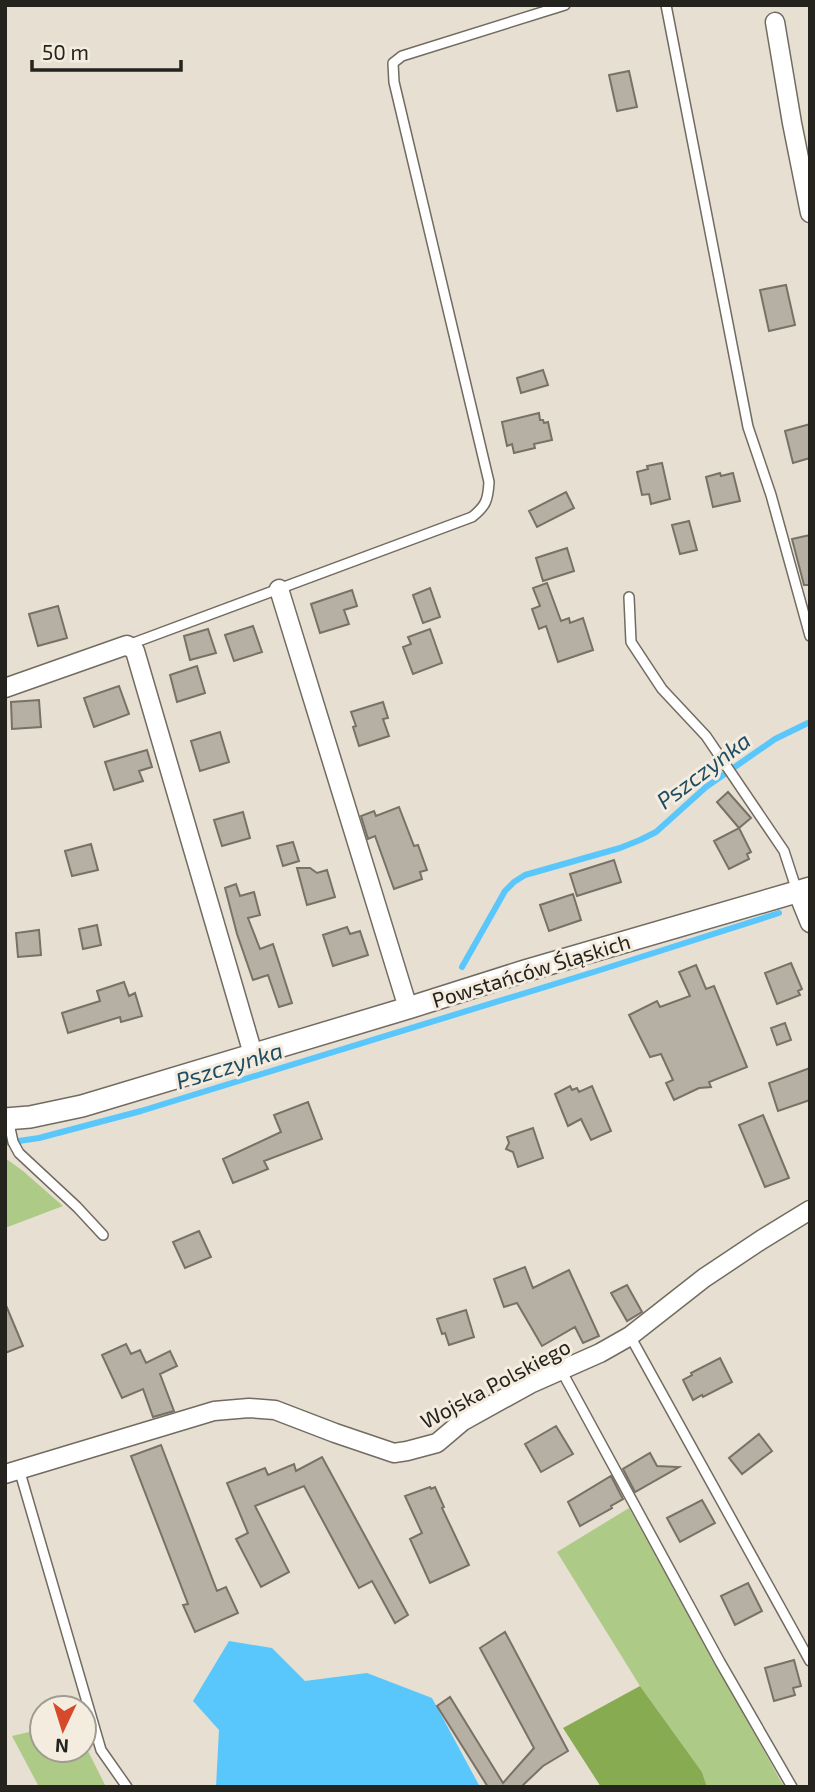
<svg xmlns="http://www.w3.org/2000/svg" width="815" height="1792" font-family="'Exo 2',sans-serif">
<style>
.green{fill:#aeca87}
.forest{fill:#87ab51}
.water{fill:#59c7fc}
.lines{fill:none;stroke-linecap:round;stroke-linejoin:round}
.stream{stroke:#59c7fc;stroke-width:6}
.building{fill:#b6afa3;stroke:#787166;stroke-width:2}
.service-casing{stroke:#726b60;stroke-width:12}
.minor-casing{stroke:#726b60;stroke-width:21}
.tertiary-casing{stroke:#726b60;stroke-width:24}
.service{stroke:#fff;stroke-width:9}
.minor{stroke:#fff;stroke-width:18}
.tertiary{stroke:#fff;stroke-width:21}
.labels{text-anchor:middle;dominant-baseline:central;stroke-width:6;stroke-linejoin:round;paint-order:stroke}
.street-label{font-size:21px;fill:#25231e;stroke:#f4ecdf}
.water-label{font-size:23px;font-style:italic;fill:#1f4d63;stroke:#f4ecdf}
</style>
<rect width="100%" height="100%" fill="#e6dfd2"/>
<!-- green -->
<path class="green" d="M5,1158L23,1171L63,1206L5,1228Z
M629,1508L784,1787H707L702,1772L640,1686L557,1552Z
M42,1729V1750H84V1743L106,1787H39L12,1736Z"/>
<!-- forest -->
<path class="forest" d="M640,1686L702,1772L707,1787H601L563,1728Z"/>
<!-- water -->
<path class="water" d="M229,1641L272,1648L305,1681L367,1673L432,1698L480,1787H216L219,1730L193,1701Z"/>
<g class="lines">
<!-- stream -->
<path class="stream" d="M462,967L505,891L514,882L525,875L620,848L640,840L656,832L706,787L775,739L810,722
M5,1143L39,1138L141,1111L597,971L779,913"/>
</g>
<!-- building -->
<path class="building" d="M629,71L637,107L617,111L609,75Z
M786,285L795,325L769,331L760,290Z
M543,370L548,385L521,393L517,378Z
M539,413L540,420H543L544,423L548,422L552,440L534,444L535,448L514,453L512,444L507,446L502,422Z
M810,424V458L793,463L785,431Z
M662,463L670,499L651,504L649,494L642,495L637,472L648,469L647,466Z
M720,473L721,476L733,473L740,501L713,507L706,477Z
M566,492L574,508L537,527L529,511Z
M689,521L697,550L680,554L672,525Z
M810,535V585H804L792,539Z
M567,548L574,571L543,581L536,558Z
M547,583L561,621L569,618L570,623L583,618L593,650L558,662L546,626L539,629L532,609L540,606L533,588Z
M430,588L440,617L423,623L413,595Z
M352,590L357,606L344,610L349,624L320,633L311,604Z
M58,606L67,638L38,646L29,614Z
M253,626L262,652L234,661L225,635Z
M208,629L216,653L190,660L184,636Z
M430,629L442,663L413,674L403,647L411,644L408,637Z
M197,666L205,693L177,702L170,675Z
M119,686L129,714L94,727L84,698Z
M39,700L41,727L12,729L11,702Z
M383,702L388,718L383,719L389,736L359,746L353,727L356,726L351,712Z
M220,732L229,762L200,771L191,741Z
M147,750L152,767L139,771L143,781L114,790L105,762Z
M728,792L751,818L739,828L717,802Z
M399,807L414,846L418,845L427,870L420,872L422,879L394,889L375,836L368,839L361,816L374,811L376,816Z
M243,812L250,838L222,846L214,820Z
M739,828L751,852L747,854L749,859L729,869L714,841Z
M293,842L299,861L283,866L277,846Z
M91,844L98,870L72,876L65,851Z
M614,860L621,882L577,896L570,874Z
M297,868H310L317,873L327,870L335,897L307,905Z
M236,884L240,896L254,892L260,915L248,918L260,949L273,944L292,1003L279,1007L268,975L253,980L237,934L225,888Z
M573,894L581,920L549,931L540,905Z
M97,925L101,945L83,949L79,929Z
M347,927L350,934L360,931L368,955L333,966L323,935Z
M39,930L41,955L18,957L16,933Z
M791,963L802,989L798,991L800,995L777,1004L765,973Z
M696,965L706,989L714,986L747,1067L709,1082L711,1087L699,1088L674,1100L666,1083L673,1080L661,1054L650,1057L629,1015L657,1001L660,1007L690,996L679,972Z
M124,982L129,996L135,993L142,1016L121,1022L120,1017L68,1033L62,1013L100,1001L97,991Z
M785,1023L791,1040L777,1045L771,1028Z
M810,1068V1100L778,1111L769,1083Z
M570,1086L572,1090L577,1088L579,1092L592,1086L611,1131L591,1140L581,1119L568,1126L555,1094Z
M308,1102L322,1139L264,1161L268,1169L233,1183L223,1159L281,1132L274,1115Z
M763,1115L789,1178L765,1187L739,1125Z
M533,1128L543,1158L518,1167L513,1152L506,1149L509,1143L507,1137Z
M199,1231L211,1257L185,1268L173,1242Z
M525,1267L533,1288L569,1270L599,1336L583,1343L575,1327L542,1346L517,1303L504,1307L494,1279Z
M627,1285L642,1312L627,1321L611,1293Z
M5,1303L23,1346L5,1353Z
M466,1310L474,1337L449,1345L445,1333L442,1334L437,1319Z
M126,1344L131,1354L140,1350L146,1363L170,1351L177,1366L160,1374L174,1411L153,1417L143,1389L122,1398L102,1355Z
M720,1358L732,1382L703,1397L702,1395L693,1400L683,1380L692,1375L691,1373Z
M556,1426L573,1454L541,1472L525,1444Z
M759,1434L772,1451L742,1474L729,1458Z
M161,1445L217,1591L226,1587L238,1613L195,1632L183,1605L188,1604L131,1456Z
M650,1453L657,1466L679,1467L635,1492L623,1469Z
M322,1457L408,1615L395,1623L372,1581L359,1588L304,1486L255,1506L289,1572L261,1587L236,1539L248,1533L227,1483L265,1468L268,1475L294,1464L296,1471Z
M611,1476L623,1499L611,1506L612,1508L580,1526L568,1502Z
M430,1487L431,1489L435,1487L444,1507L442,1508L469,1565L430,1583L410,1539L422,1533L405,1496Z
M702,1500L715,1523L680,1542L667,1518Z
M748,1583L762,1611L735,1625L721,1596Z
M505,1632L568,1751L543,1766L521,1787H488L437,1706L450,1697L503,1783L534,1748L480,1648Z
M794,1660L801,1686L793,1688L795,1695L774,1701L765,1668Z"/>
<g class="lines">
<defs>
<path id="service" d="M666,5L748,427L771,495L810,636
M629,597L631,642L662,689L706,736L784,851L797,891
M128,645L472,517C486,506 488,500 489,482L394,82L393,63L402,56L565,5
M8,1119L13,1142L19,1153L77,1207L103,1235
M630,1336L810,1661
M561,1370L720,1662L792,1787
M19,1469L101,1750L127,1787"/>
<path id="minor" d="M775,22L792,123L810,213
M279,589L408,1008
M5,688L127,645L135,651L253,1054
M797,891L810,923
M5,1474L214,1411L249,1408L275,1410L335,1433L394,1453L407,1451L437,1443L463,1421L530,1384L600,1353L630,1336L704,1278L761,1240L810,1210"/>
<path id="tertiary" d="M5,1119L30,1117L82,1106L408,1008L528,970L810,888"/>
</defs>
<!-- service casing -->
<use href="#service" class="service-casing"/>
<!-- minor casing -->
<use href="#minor" class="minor-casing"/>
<!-- tertiary casing -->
<use href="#tertiary" class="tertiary-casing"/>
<!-- service -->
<use href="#service" class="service"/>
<!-- minor -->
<use href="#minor" class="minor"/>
<!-- tertiary -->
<use href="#tertiary" class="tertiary"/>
</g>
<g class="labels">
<!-- street labels -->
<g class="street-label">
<text transform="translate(531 970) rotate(-17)">Powstańców Śląskich</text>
<text transform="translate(495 1383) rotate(-28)">Wojska Polskiego</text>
</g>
<!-- water labels -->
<g class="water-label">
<text transform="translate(703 770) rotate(-37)">Pszczynka</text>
<text transform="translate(229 1065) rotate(-17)">Pszczynka</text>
</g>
</g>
<!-- border -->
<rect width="815" height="1792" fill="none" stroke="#25231e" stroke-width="14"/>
<!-- north arrow -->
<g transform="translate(63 1729) rotate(184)"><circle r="33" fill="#f4ecdf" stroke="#a19c92" stroke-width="2"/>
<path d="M0-5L12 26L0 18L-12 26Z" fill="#d44a2a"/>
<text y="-10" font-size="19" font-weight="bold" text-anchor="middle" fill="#25231e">N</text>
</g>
<!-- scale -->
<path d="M32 60v10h149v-10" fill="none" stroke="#25231e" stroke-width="3.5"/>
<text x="42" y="60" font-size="21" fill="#25231e" stroke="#f4ecdf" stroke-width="5" paint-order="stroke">50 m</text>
</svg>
